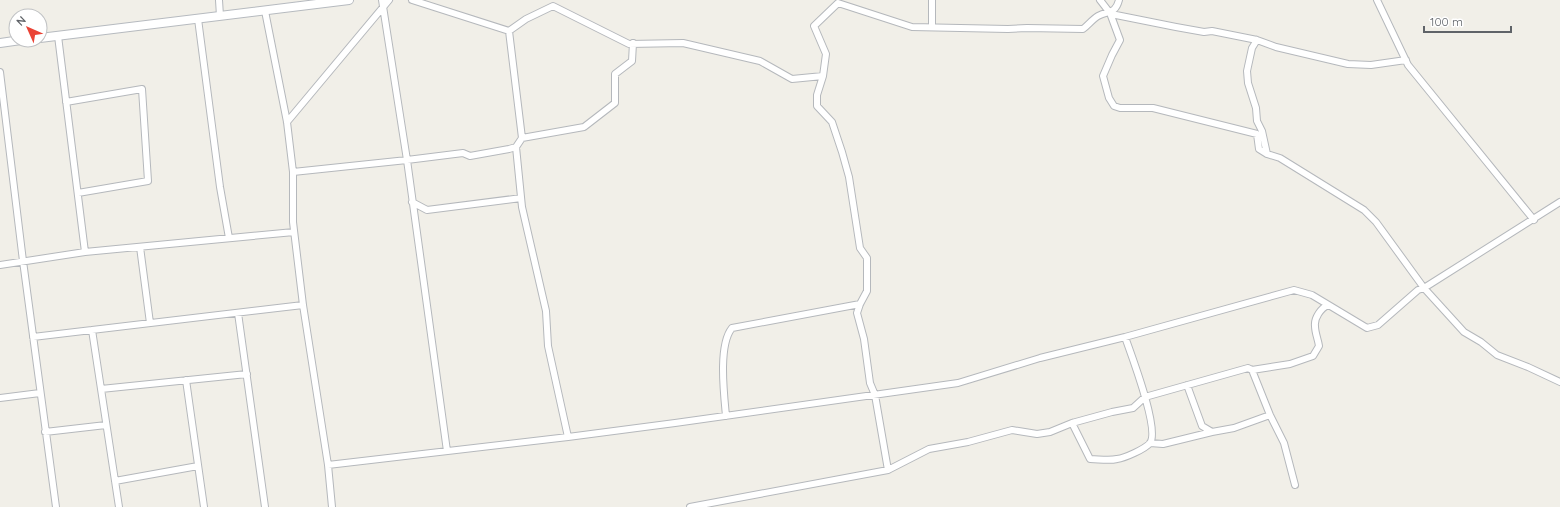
<svg xmlns="http://www.w3.org/2000/svg" width="1560" height="507" font-family="Quicksand,sans-serif">
<style>
.lines{fill:none;stroke-linecap:round;stroke-linejoin:round}
.street-casing{stroke:#b5b8bc;stroke-width:8}
.secondary-casing{stroke:#b6babf;stroke-width:10}
.street{stroke:#fff;stroke-width:6}
.secondary{stroke:#fff;stroke-width:8}
</style>
<rect width="100%" height="100%" fill="#f1efe8"/>
<g class="lines">
<defs>
<path id="street" d="M219,0L220,16
M382,0L407,160L463,153L470,156L509,149L516,147L522,138L509,31
M412,0L509,31L526,19L553,6L629,44L683,43L760,61L792,79L823,76L826,54L814,26L838,3L912,27L1008,29L1027,28L1083,29C1088,25 1093,19 1098,16C1108,10 1115,15 1119,0
M1100,0L1110,13L1120,40L1112,55L1103,76L1109,98L1114,106L1120,108H1153L1257,134L1259,149L1267,154L1280,158L1364,210L1376,222L1424,288L1464,332L1481,342L1497,355L1528,367L1560,382
M1377,0L1408,65L1534,220
M265,11L287,122L293,172V222L303,305L328,465L332,507
M1111,14L1176,27L1204,32L1212,31L1257,40L1276,47L1348,64L1371,65L1406,60
M198,19L220,187L229,238
M932,27V0
M58,36L85,252
M1257,40L1252,48L1247,71L1248,83L1256,108L1257,121L1262,131L1267,154
M0,72L23,261L56,507
M823,76L817,95V106L832,122L842,152L849,177L860,248L867,258V291L860,304L857,313L864,339L870,383L875,395L888,470
M66,102L142,89L148,181L78,193
M287,122L389,0
M522,138L584,127L615,103V74L632,61L633,43
M516,147L522,207L546,311L548,346L568,437
M293,172L407,160L447,451
M412,202L427,210L521,198
M140,247L150,323
M0,265L85,252L294,232
M238,313L265,507
M92,330L119,507
M33,337L303,305
M1252,370L1270,415L1284,443L1295,485
M186,380L204,507
M1187,385L1202,426L1212,432L1234,428L1270,415
M101,389L247,374
M0,398L40,393
M726,416C724,394 718,345 732,328L860,304
M1072,423L1090,459C1098,459 1109,461 1117,459C1125,458 1145,449 1150,443C1160,430 1131,354 1125,337
M45,432L106,425
M1150,443L1163,444L1212,432
M328,465L568,437L675,423L958,383L1040,358L1125,337L1294,290L1312,295L1367,328L1378,325L1418,290L1424,288L1560,202
M115,481L198,466
M690,507L888,470L929,449L968,442L1012,430L1037,434L1050,432L1072,423L1112,412L1133,408L1145,397L1248,368L1252,370L1290,364L1313,356L1319,346C1318,339 1315,333 1315,326C1314,318 1321,308 1328,305"/>
<path id="secondary" d="M40,38L349,0
M0,43L21,40"/>
</defs>
<!-- street casing -->
<use href="#street" class="street-casing"/>
<!-- secondary casing -->
<use href="#secondary" class="secondary-casing"/>
<!-- street -->
<use href="#street" class="street"/>
<!-- secondary -->
<use href="#secondary" class="secondary"/>
</g>
<!-- north arrow -->
<g transform="translate(28 28) rotate(315)"><circle r="19" fill="#ffffff" stroke="#bfc1c3"/>
<path d="M0-3L7 15L0 10L-7 15Z" fill="#ea4335"/>
<text y="-6" font-size="11" font-weight="bold" text-anchor="middle" fill="#5f6368">N</text>
</g>
<!-- scale -->
<path d="M1424 26v6h87v-6" fill="none" stroke="#5f6368" stroke-width="2"/>
<text x="1430" y="26" font-size="12" fill="#5f6368" stroke="#ffffff" stroke-width="3" paint-order="stroke">100 m</text>
</svg>
